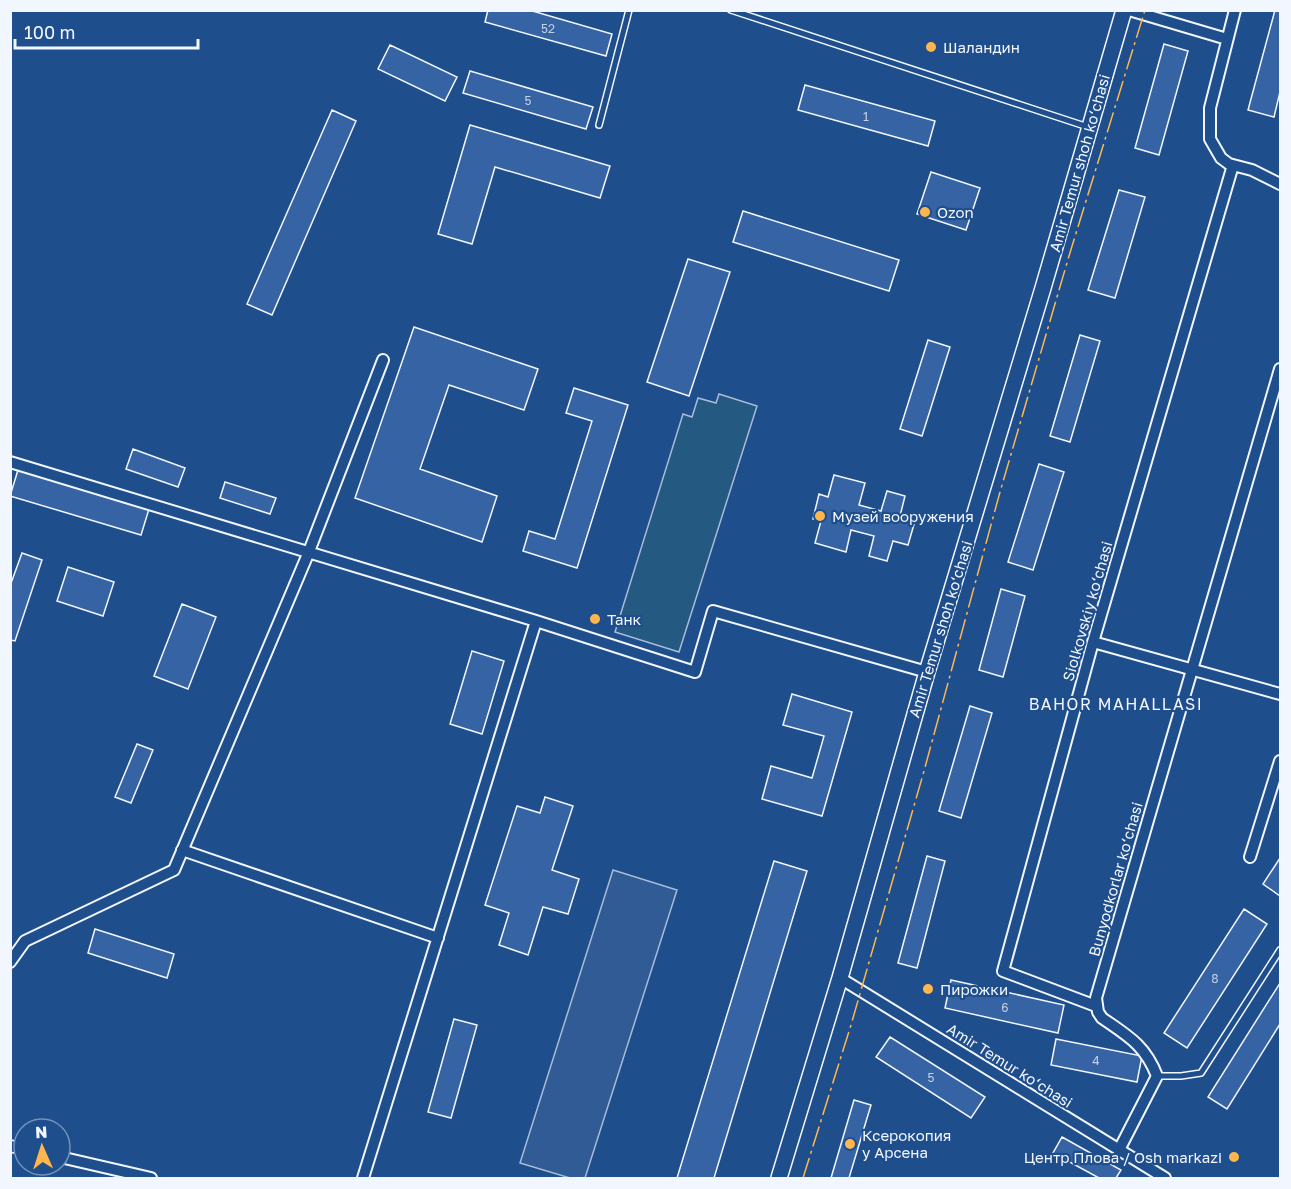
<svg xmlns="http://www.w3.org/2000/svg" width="1291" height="1189" font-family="'Golos Text',sans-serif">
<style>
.green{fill:#245a82;stroke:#a8bbd7;stroke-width:1.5}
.parking{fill:#305b95;stroke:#a8bbd7;stroke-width:1.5}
.building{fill:#3563a3;stroke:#f2f6ff;stroke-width:1.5}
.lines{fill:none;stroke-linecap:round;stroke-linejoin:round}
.lane-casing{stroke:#f2f6ff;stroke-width:8}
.street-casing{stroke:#f2f6ff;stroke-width:14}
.secondary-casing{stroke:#f2f6ff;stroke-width:18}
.lane{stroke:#1f4e8c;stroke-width:5}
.street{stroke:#1f4e8c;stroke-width:10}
.secondary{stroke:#1f4e8c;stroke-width:15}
.power{stroke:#ffb74d;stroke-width:1.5;stroke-dasharray:21 4.5 3 4.5;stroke-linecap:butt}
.poi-dot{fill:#ffb74d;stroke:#1f4e8c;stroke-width:2}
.labels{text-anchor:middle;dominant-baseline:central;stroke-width:4.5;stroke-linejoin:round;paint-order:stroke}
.number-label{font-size:12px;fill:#c3d1e8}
.poi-label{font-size:15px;fill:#f2f6ff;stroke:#1f4e8c;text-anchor:start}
.street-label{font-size:15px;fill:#f2f6ff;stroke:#1f4e8c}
.neighbourhood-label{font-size:16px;letter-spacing:1.5px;fill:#f2f6ff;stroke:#1f4e8c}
</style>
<rect width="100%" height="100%" fill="#1f4e8c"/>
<!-- green -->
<path class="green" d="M719,394L757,406L679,652L615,632L683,414L692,417L698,398L716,403Z"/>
<!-- parking -->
<path class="parking" d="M613,870L677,890L585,1178H570L520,1163Z"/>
<!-- building -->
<path class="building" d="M488,10H529L612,34L606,56L485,22Z
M1275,10H1280V92L1274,117L1248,110Z
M1164,44L1188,51L1159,155L1135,148Z
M390,45L457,77L445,101L378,69Z
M470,71L593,107L586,129L463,93Z
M805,85L935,121L928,146L798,110Z
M332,110L356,121L272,315L247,304Z
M470,125L610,166L600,198L495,167L472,244L438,234Z
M931,172L980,188L966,230L917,214Z
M1119,190L1145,197L1115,298L1088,290Z
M743,211L899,260L889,291L733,242Z
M688,259L730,272L689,396L647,382Z
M414,327L538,369L524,410L449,385L420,469L497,496L482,542L355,498Z
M1080,335L1100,341L1070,442L1050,436Z
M928,340L950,347L922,436L900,429Z
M574,388L628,405L577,568L523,551L529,531L555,539L592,421L566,413Z
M133,449L185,468L178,487L126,469Z
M1039,464L1064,472L1033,570L1008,562Z
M18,470L149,509L141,535L10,496Z
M834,475L865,483L859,505L881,511L887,491L905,496L900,516L915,521L908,545L893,541L887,561L869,556L874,536L851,530L846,552L815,543L821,521L813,519L819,494L828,497Z
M225,482L276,498L270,514L220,498Z
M22,553L42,560L15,641L10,640V586Z
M68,567L114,582L103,616L57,601Z
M1001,589L1025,596L1003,677L979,670Z
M182,604L216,617L188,689L154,676Z
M472,651L504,661L482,734L450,724Z
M792,694L852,712L822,816L762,799L771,766L812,778L824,736L783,725Z
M970,706L992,713L961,818L939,811Z
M137,744L153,750L131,803L115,797Z
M545,797L573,806L552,870L579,879L568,914L543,907L528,955L499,945L509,913L485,905L517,806L540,813Z
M927,856L945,861L917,968L898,963Z
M1280,858V896L1263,884Z
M774,861L807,871L714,1178H677Z
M1244,909L1267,924L1187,1048L1164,1033Z
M95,929L174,954L167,978L88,953Z
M951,980L1064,1005L1058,1033L945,1008Z
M1280,983V1024L1227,1109L1208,1097Z
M454,1019L477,1025L451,1118L428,1112Z
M890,1037L985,1097L971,1118L876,1057Z
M1056,1039L1142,1056L1137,1082L1051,1065Z
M854,1100L871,1105L849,1178H831Z
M1062,1137L1121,1170L1116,1178H1099L1053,1153Z"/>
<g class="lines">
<defs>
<path id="lane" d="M731,10L1088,127
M599,125L629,10
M1157,1076H1181L1201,1073L1280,950"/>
<path id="street" d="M1129,10L1227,39
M1235,10L1210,108V139L1221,158L1229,164L1252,170L1280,184
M10,462L536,621L695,672L713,611L927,672
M1093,642L1280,694
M182,850L438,938
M1250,857L1280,761
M10,962L25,941L174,870L308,554L383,360
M840,978L1165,1178
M1096,1006L1003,971L1093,642L1233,165
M10,1146L24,1149
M1119,1150L1157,1076C1145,1045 1128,1036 1102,1018L1098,1012L1096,998L1280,369
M60,1157L151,1178
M363,1178L536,621"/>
<path id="secondary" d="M779,1178L840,978L927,672L1043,288L1124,10"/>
</defs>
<!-- lane casing -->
<use href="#lane" class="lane-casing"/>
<!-- street casing -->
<use href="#street" class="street-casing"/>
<!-- secondary casing -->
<use href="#secondary" class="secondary-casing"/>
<!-- lane -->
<use href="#lane" class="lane"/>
<!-- street -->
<use href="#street" class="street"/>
<!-- secondary -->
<use href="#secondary" class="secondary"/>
<!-- power -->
<path class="power" d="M803,1178L851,1025L924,771L1000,492L1069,256L1145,10"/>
</g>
<!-- markers -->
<g class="poi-dot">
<circle cx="931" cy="47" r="6"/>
<circle cx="925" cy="212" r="6"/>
<circle cx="820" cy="516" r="6"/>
<circle cx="595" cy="619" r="6"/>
<circle cx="928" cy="989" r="6"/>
<circle cx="850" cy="1144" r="6"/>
<circle cx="1234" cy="1157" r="6"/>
</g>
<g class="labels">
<!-- number labels -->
<g class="number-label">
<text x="548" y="28">52</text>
<text x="528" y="100">5</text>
<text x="866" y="116">1</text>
<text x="1215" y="978">8</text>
<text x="1005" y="1007">6</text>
<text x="1096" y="1060">4</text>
<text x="931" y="1077">5</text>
</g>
<!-- poi labels -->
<g class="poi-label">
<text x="943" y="47">Шаландин</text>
<text x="937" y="212">Ozon</text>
<text x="832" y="516">Музей вооружения</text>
<text x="607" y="619">Танк</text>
<text x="940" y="989">Пирожки</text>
<text x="862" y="1135">Ксерокопия<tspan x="862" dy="17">у Арсена</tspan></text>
<text x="1222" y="1157" text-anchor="end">Центр Плова / Osh markazi</text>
</g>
<!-- street labels -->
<g class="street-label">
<text transform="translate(1079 163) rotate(-74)">Amir Temur shoh ko‘chasi</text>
<text transform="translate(1087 611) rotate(-74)">Siolkovskiy ko‘chasi</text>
<text transform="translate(940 629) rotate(-73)">Amir Temur shoh ko‘chasi</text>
<text transform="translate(1115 879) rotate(-74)">Bunyodkorlar ko‘chasi</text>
<text transform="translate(1010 1065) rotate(32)">Amir Temur ko‘chasi</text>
</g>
<!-- neighbourhood labels -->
<g class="neighbourhood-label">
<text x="1116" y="704">BAHOR MAHALLASI</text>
</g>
</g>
<!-- border -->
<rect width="1291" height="1189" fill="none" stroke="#f2f6ff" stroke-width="24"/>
<!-- north arrow -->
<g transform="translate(42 1147) rotate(357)"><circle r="28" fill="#1f4e8c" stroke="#7391ba" stroke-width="1.5"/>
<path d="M0-4.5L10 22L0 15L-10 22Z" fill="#ffb74d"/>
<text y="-9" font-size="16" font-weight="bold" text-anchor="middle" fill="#f2f6ff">N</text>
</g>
<!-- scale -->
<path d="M15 39v9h183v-9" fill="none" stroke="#f2f6ff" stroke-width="3"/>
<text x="24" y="39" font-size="18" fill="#f2f6ff" stroke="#1f4e8c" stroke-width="4.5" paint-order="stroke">100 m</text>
</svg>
